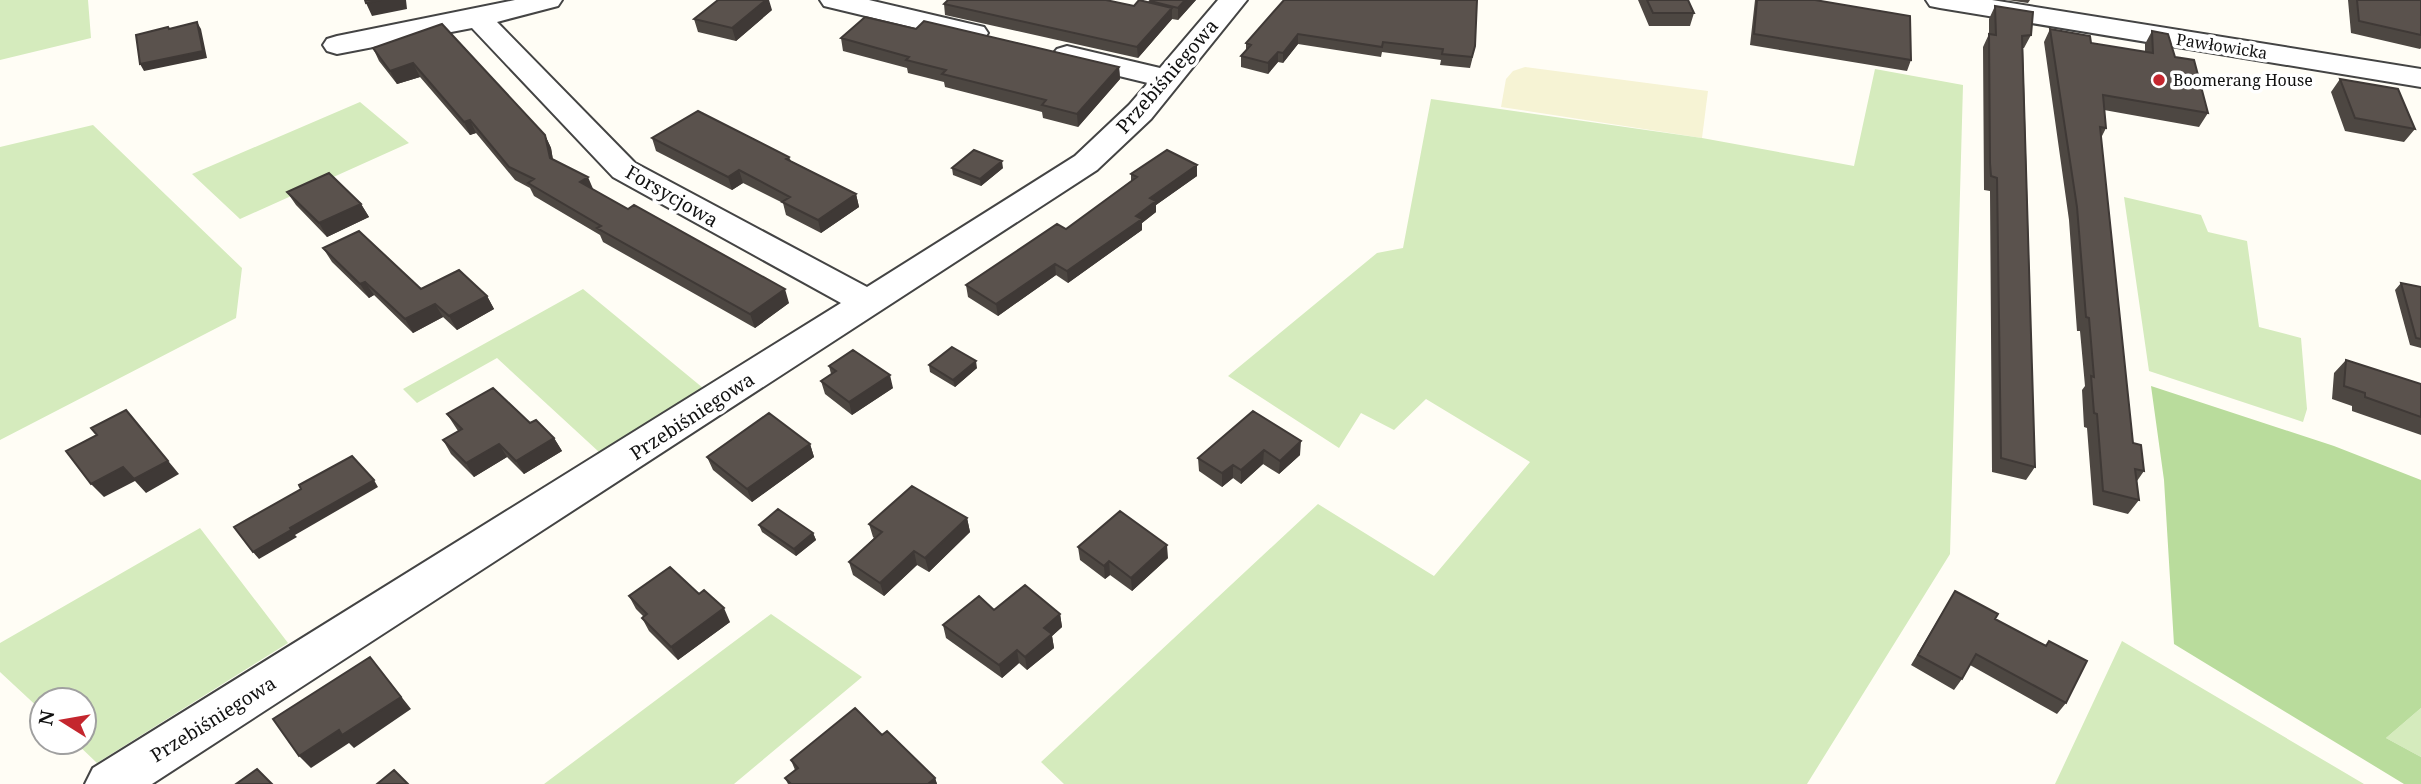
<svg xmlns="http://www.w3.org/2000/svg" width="2421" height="784" font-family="'Noto Serif',serif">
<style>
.farmland{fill:#f6f3d4}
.green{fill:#d5ebbd}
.forest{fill:#b9dc9c}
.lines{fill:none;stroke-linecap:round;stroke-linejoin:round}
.minor-casing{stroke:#444;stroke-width:4}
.minor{fill:#fff;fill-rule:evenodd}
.wall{fill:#4d4742}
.shaded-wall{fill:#3f3936}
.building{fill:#5a524d;stroke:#3f3936;stroke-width:2}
.poi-dot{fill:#c4262e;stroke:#fff;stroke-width:2.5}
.labels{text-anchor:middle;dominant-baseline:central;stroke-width:7;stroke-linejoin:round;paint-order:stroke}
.far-street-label{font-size:16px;fill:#111;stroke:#fff}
.far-poi-label{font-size:16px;fill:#111;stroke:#fff;text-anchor:start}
.street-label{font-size:19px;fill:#111;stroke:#fff}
</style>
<rect width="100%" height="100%" fill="#fffdf5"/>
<!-- farmland -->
<path class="farmland" d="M1525,67L1708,91L1702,138L1501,107L1506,79L1513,71Z"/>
<!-- green -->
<path class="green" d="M0,0H88L91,38L0,60Z
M1875,69L1963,85L1950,554L1807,784H1064L1041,762L1318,504L1434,576L1530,462L1426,399L1394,430L1361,413L1339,448L1228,376L1377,253L1403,248L1431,99L1702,138L1854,166Z
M360,102L409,143L240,219L192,174Z
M93,125L242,268L236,318L0,440V147Z
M2124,197L2201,215L2208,232L2247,241L2259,327L2301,338L2307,409L2303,422L2149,371Z
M583,289L703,388L599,452L497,358L417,403L403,389Z
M200,528L288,643L97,763L75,742H84V700H42V711L0,672V643Z
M771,614L862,677L734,784H544Z
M2122,641L2364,784H2055Z
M2421,708V757L2386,738Z"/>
<!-- forest -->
<path class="forest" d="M2151,386L2334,446L2421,480V708L2386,738L2421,757V784H2404L2174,644L2164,480Z"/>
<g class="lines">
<defs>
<path id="minor" d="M515,0H562L558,6L497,22L635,163L867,287L1075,156L1129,105L1148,83L1057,61L1052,55L1057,49L1067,46L1160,68L1218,0H1247L1151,119L1097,170L152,784H85L93,768L841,303L613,177L472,28L337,54L327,51L323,45L327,39L337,36Z
M820,0H869L984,27L988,33L984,39L974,42L824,6Z
M1926,0H1992L2421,69V87L1940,8L1930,6Z"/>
</defs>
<!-- minor casing -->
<use href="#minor" class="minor-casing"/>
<!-- minor -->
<use href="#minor" class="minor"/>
</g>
<!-- wall -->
<path class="wall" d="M1151,0H1196L1178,20L1172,19L1138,58L945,15L944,4L1134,6L1150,3Z
M1284,0L1473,56L1470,68L1440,65L1441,60L1382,52L1381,57L1298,44L1283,63L1278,62L1268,74L1241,67V56L1246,51V43Z
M1638,0H1688L1694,13L1690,26H1649Z
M1755,0H1815L1911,60L1907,71L1750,45Z
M2007,0H2030L2028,3Z
M2348,0H2421V48L2420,49L2351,33Z
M1995,6L2031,35L2024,48H2023L2035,467L2026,480L1992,472L1990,191L1984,190L1983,47L1989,34V19Z
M772,10L736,41L698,32L694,19Z
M442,24L545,135L551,148L553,160L593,190L789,303L755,328L603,242L600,235L534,196L530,188L515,180L476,133L470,135L420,77L397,84L379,61L373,48Z
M916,29L1119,67L1120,79L1078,127L1043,118L1042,112L945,87L944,82L908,73L907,68L843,51L841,38Z
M2050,29L2091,43L2145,52V44L2152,31L2175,57L2208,113L2199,127L2104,110L2106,128L2101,138L2133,443L2144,471L2137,481L2139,500L2128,514L2093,505L2087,428L2084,427L2082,390L2085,386L2080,331H2077L2069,220L2044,42Z
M2340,79L2415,129L2404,142L2345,131L2331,92Z
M652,138L789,157L791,161L856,194L859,207L821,233L786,215L783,203L743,183L732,190L656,151Z
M1197,165V176L1156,205V212L1142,223V230L1068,283L1056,275L998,316L968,297L966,285L1066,229L1131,181V174Z
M952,168H1003L981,186L953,175Z
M287,192L361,204L369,217L327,237L296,205Z
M323,248L421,289L487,296L494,309L457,330L443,317L413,333L374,295L369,298L332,262Z
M2401,283L2421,287V348L2410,345L2395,290Z
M2346,360L2421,384V435L2352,411V406L2332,399L2334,373Z
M929,365L977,368L955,387L930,372Z
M829,366L893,388L852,415L825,394L821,381L831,374Z
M1253,411L1300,455L1279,474L1263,464L1241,484L1233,478L1222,487L1199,471L1198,458Z
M447,414L530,423L554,438L562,451L524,474L507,457L474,477L451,454L443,440L458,431Z
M810,444L814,457L752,502L713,470L707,457Z
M967,518L970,532L929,572L917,565L884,596L853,575L849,562L874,538L873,537L869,524Z
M759,525L813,533L816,540L796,556L762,532Z
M1078,547L1168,558L1132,591L1110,575L1105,579L1080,560Z
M1955,591L1995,619L2045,646L2049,641L2066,703L2057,714L1970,665L1962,679L1954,690L1911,665Z
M629,596L730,622L678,660L649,631L642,618L643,616L636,609Z
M994,610L1060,614L1062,627L1052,636L1054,648L1027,670L1019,663L1002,678L946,638L943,625Z
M882,735L935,778L937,784H788L785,778L795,770L791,760Z"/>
<!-- shaded-wall -->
<path class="shaded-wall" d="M381,0H406L407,9L372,16L366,3Z
M766,0H769L772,10L736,41L732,28Z
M1185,0H1196L1178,20V8Z
M1172,8V19L1138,58L1137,47Z
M197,22L201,29L207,58L144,71L140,64Z
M1298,34V44L1283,63V53Z
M1278,52V62L1268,74V63Z
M413,63L420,77L397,84L390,71Z
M1119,67L1120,79L1078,127L1077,114Z
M470,120L476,133L470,135L464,122Z
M545,135L551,148L555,172L550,158Z
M1002,161L1003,168L981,186L980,179Z
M1197,165V176L1156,205V212L1142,223V230L1068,283L1067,271L1136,216L1150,198Z
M739,170L743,183L732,190L728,177Z
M588,177L594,191L580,182Z
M856,194L859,207L821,233L818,220Z
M361,204L369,217L327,237L319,223Z
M1055,264L1056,275L998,316L996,304Z
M365,282L374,295L369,298L360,284Z
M785,289L789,303L755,328L750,314Z
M487,296L494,309L457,330L449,316Z
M435,304L443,317L413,333L405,319Z
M976,361L977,368L955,387L953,380Z
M890,375L893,388L852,415L849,402Z
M126,410L179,474L146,493L135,481L104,497L91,484Z
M554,438L562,451L524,474L516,461Z
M1301,441L1300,455L1279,474L1280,461Z
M499,444L507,457L474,477L466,463Z
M810,444L814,457L752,502L747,489Z
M1264,450L1263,464L1241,484V470Z
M1233,465V478L1222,487V473Z
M374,480L378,487L295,535L297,537L259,559L253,552L290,528Z
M967,518L970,532L929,572L925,558Z
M813,533L816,540L796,556L794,549Z
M1167,545L1168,558L1132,591L1131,578Z
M914,551L917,565L884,596L880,583Z
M1109,561L1110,575L1105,579L1104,566Z
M724,608L730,622L678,660L671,647Z
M1060,614L1062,627L1052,636L1054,648L1027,670L1025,657L1044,628Z
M1017,650L1019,663L1002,678L999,665Z
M370,657L411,709L354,748L349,743L311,768L299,756Z
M935,778L937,784H928Z"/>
<!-- building -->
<path class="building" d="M365,0H381L366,3Z
M718,0H766L732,28L694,19Z
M948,0H1106L1134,6L1139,0L1172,8L1137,47L944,4Z
M1151,0H1185L1178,8L1150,1Z
M1284,0H1477L1475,46L1472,57L1442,54L1443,49L1383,42L1382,47L1298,34L1283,53L1278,52L1268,63L1241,56L1251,45L1246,43Z
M1647,0H1688L1694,13H1653Z
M1757,0H1815L1910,16L1911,60L1754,34Z
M2357,0H2421V35L2359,21Z
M1995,6L2033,12L2031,35L2022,36L2035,467L2001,458L1997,178L1991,176L1990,163L1989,34L1996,35Z
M865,17L916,29L924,21L1119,67L1077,114L1042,105L1046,100L942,74L946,70L906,60L909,57L841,38Z
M197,22L203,51L140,64L136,35L168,27L169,29Z
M442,24L545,135L550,158L588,177L580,182L628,209L634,205L785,289L750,314L597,228L601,226L528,183L534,179L509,167L470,120L464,122L413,63L390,71L373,48Z
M2050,29L2090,36L2091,43L2153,53L2152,31L2168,34L2175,57L2194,60L2208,113L2103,95L2106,128L2100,127L2133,443L2141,445L2144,471L2135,469L2139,500L2103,491L2097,414L2094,413L2091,376L2094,377L2089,318L2086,317L2077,207Z
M2340,79L2398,89L2415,129L2355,118Z
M698,111L789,157L786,159L856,194L818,220L782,202L790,197L739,170L728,177L652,138Z
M974,150L1002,161L980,179L952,168Z
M1167,150L1197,165L1150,198L1156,201L1136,216L1142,219L1067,271L1055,264L996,304L966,285L1057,224L1066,229L1137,177L1131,174Z
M329,173L361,204L319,223L287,192Z
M359,231L421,289L459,270L487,296L449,316L435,304L405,319L365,282L360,284L323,248Z
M2401,283L2421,287V339L2416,338Z
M952,347L976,361L953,380L929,365Z
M853,350L890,375L849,402L821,381L836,371L829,366Z
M2346,360L2421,384V417L2365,397V393L2344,386Z
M493,388L530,423L536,420L554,438L516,461L499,444L466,463L443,440L462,429L447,414Z
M126,410L168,461L134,479L123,467L91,484L66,451L97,435L91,428Z
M1253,411L1301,441L1280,461L1264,450L1241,470L1233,465L1222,473L1198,458Z
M769,413L810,444L747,489L707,457Z
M352,456L374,480L290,528L291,530L253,552L234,527L301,489L299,485Z
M912,486L967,518L925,558L914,551L880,583L849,562L882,532L869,524Z
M778,509L813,533L794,549L759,525Z
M1120,511L1167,545L1131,578L1109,561L1104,566L1078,547Z
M670,567L699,594L704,590L724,608L671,647L642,618L647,614L629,596Z
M1025,585L1060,614L1044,628L1052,634L1025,657L1017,650L999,665L943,625L979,596L994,610Z
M1955,591L1998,614L1995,619L2046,646L2049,641L2087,661L2066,703L1976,654L1962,679L1918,655Z
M370,657L401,697L342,735L339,730L299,756L273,719Z
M855,708L882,735L887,731L935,778L928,784H791L785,778L798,768L791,760Z
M257,769L272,784H236Z
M394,770L408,784H377Z"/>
<!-- markers -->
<circle class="poi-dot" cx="2159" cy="80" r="7"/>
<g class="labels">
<!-- far-street labels -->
<g class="far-street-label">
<text transform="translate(2222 46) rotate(9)">Pawłowicka</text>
</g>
<!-- far-poi labels -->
<g class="far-poi-label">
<text x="2173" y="80">Boomerang House</text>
</g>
<!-- street labels -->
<g class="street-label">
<text transform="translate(1167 76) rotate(-49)">Przebiśniegowa</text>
<text transform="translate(672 196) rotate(30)">Forsycjowa</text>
<text transform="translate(692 416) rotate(-33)">Przebiśniegowa</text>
<text transform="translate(213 719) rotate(-32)">Przebiśniegowa</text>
</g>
</g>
<!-- north arrow -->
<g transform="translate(63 721) rotate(281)"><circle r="33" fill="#ffffff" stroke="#a0a0a0" stroke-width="2"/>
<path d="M0-5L12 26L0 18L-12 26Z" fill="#c4262e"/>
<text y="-10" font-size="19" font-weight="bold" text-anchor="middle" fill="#111111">N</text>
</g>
</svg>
